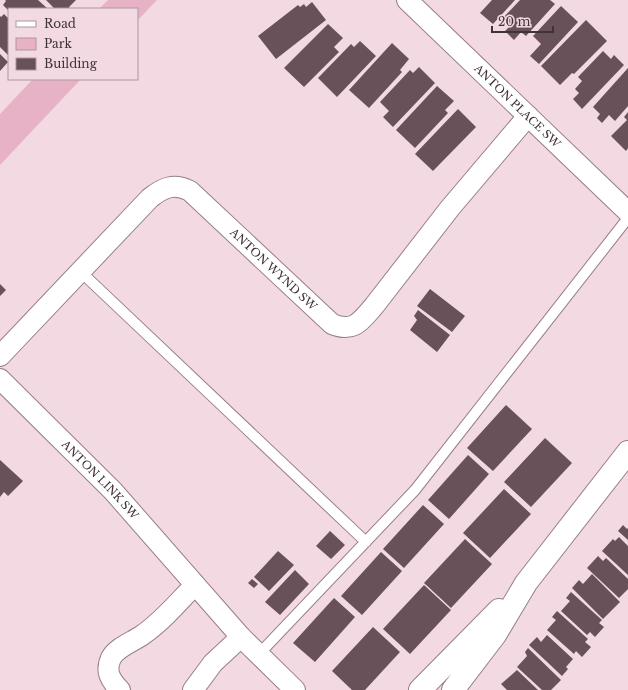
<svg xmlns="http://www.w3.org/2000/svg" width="628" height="690" font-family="'Libre Baskerville',serif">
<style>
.green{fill:#e8b2c6}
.building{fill:#685159}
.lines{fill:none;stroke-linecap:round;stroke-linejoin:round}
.lane-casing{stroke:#977f87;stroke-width:12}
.street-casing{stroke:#977f87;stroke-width:22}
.secondary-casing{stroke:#977f87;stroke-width:24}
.lane{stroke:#fff;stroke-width:10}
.street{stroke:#fff;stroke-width:20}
.secondary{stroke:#fff;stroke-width:22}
.labels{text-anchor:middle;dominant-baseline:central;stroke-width:4;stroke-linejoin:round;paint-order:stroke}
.street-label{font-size:11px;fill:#3e3337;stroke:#f3d9e2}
</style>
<rect width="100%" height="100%" fill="#f3d9e2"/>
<!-- green -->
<path class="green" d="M108,0H157L137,21V9H99Z
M33,79H81L0,165V114Z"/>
<!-- building -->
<path class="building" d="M5,0H38L48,9H9V11L3,5L6,1Z
M46,0H76L69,7L70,9H55Z
M492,0H515L493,24L480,13Z
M520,0H550L555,4L526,36L521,32L514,40L505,31L511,25L503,18Z
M312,2L326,20L276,59L258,36L298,5L300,7L304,4L306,7Z
M561,6L578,22L539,64L530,56L541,44L533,36Z
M4,14L9,19V56L0,47V16L1,17Z
M586,20L607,41L574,74L572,73L560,85L541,66Z
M328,24L343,38L334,47L339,52L304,87L284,68Z
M360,41L376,56L337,97L318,78L351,44L354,47Z
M392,43L409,59L400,70L402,72L369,108L349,90Z
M603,51L611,59L614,55L624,65L582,109L573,99L579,93L575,89L582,81L578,77Z
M0,54L8,62L0,71Z
M419,67L435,83L393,127L383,117L389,111L380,102L410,70L413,73Z
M628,68V106L615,121L609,115L602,123L597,118L600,114L593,107Z
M437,86L454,101L445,110L448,113L415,148L396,130Z
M458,109L476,127L433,171L415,154Z
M628,112V148L626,151L611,136L627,120L624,117Z
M0,284L6,290L0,296Z
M430,289L465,316L452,332L417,306Z
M418,310L450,335L437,352L410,330L417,320L414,316Z
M506,405L532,429L493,471L467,448Z
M545,438L572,463L531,507L504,482Z
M468,455L489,474L449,519L428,500Z
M0,460L23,481L8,496L4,492L0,497Z
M504,489L531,514L490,558L463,533Z
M423,505L444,524L404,568L383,549Z
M623,525L627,529L628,528V540L618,531Z
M330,531L345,545L331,559L316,546Z
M619,537L628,546V575L602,551L613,539L615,541Z
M465,539L492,564L451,608L424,583Z
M278,551L294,565L269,591L254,577Z
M381,552L402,571L362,615L341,596Z
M598,556L603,561L606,558L628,579V589L619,598L587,568Z
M295,570L309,584L280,615L265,602Z
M592,574L620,602L603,619L572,588L579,580L583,584Z
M252,579L258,584L254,588L248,583Z
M424,585L451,610L410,654L383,629Z
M571,592L602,620L599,623L604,627L595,637L590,632L587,635L561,611L570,601L566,598Z
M334,598L355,617L315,662L293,643Z
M557,611L588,639L585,642L591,647L582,657L576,651L574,654L547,630L556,620L552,617Z
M373,627L400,652L365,690H352L332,671Z
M547,635L573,659L566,667L568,669L562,676L529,645L537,637L541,642Z
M528,648L561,680L551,690H542L517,667L527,656L525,652Z
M517,670L538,690H507L501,684Z"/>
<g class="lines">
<defs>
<path id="lane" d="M81,272L366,542
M258,655L415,490L628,218"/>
<g id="street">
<path id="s1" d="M407,0L628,212"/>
<path id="s2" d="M0,356L150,198C164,187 174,183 190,191L332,324C354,333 361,321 374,306L450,208L528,116"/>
<path id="s3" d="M0,379L113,491L241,637L295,690"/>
<path d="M120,690C110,680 105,671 111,658C116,648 132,642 141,636C162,622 178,602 195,585"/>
<path d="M193,690L213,663L241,637"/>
</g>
<path id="secondary" d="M420,690L499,610
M453,690L495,635L526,583L628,452"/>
</defs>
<!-- lane casing -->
<use href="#lane" class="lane-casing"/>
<!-- street casing -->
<use href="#street" class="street-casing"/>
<!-- secondary casing -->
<use href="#secondary" class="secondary-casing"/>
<!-- lane -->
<use href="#lane" class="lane"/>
<!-- street -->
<use href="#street" class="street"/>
<!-- secondary -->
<use href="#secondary" class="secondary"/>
</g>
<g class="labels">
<!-- street labels -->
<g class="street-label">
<text stroke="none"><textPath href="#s1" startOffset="153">ANTON PLACE SW</textPath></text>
<text stroke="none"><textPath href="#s2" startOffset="376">ANTON WYND SW</textPath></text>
<text stroke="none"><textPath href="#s3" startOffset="142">ANTON LINK SW</textPath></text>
</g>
</g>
<!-- legend -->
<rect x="8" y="8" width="130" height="72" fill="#f3d9e2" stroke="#ab979e"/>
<rect x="16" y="21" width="20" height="6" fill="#ffffff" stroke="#ab979e"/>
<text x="44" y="28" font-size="12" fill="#3e3337">Road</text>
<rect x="16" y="38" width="20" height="12" fill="#e8b2c6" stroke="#ab979e"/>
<text x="44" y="48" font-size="12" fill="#3e3337">Park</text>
<rect x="16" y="58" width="20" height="12" fill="#685159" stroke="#ab979e"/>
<text x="44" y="68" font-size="12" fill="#3e3337">Building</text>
<!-- scale -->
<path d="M492 26v6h61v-6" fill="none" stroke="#3e3337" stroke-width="2"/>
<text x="498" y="26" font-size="12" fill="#3e3337" stroke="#f3d9e2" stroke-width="3" paint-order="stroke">20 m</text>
</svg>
